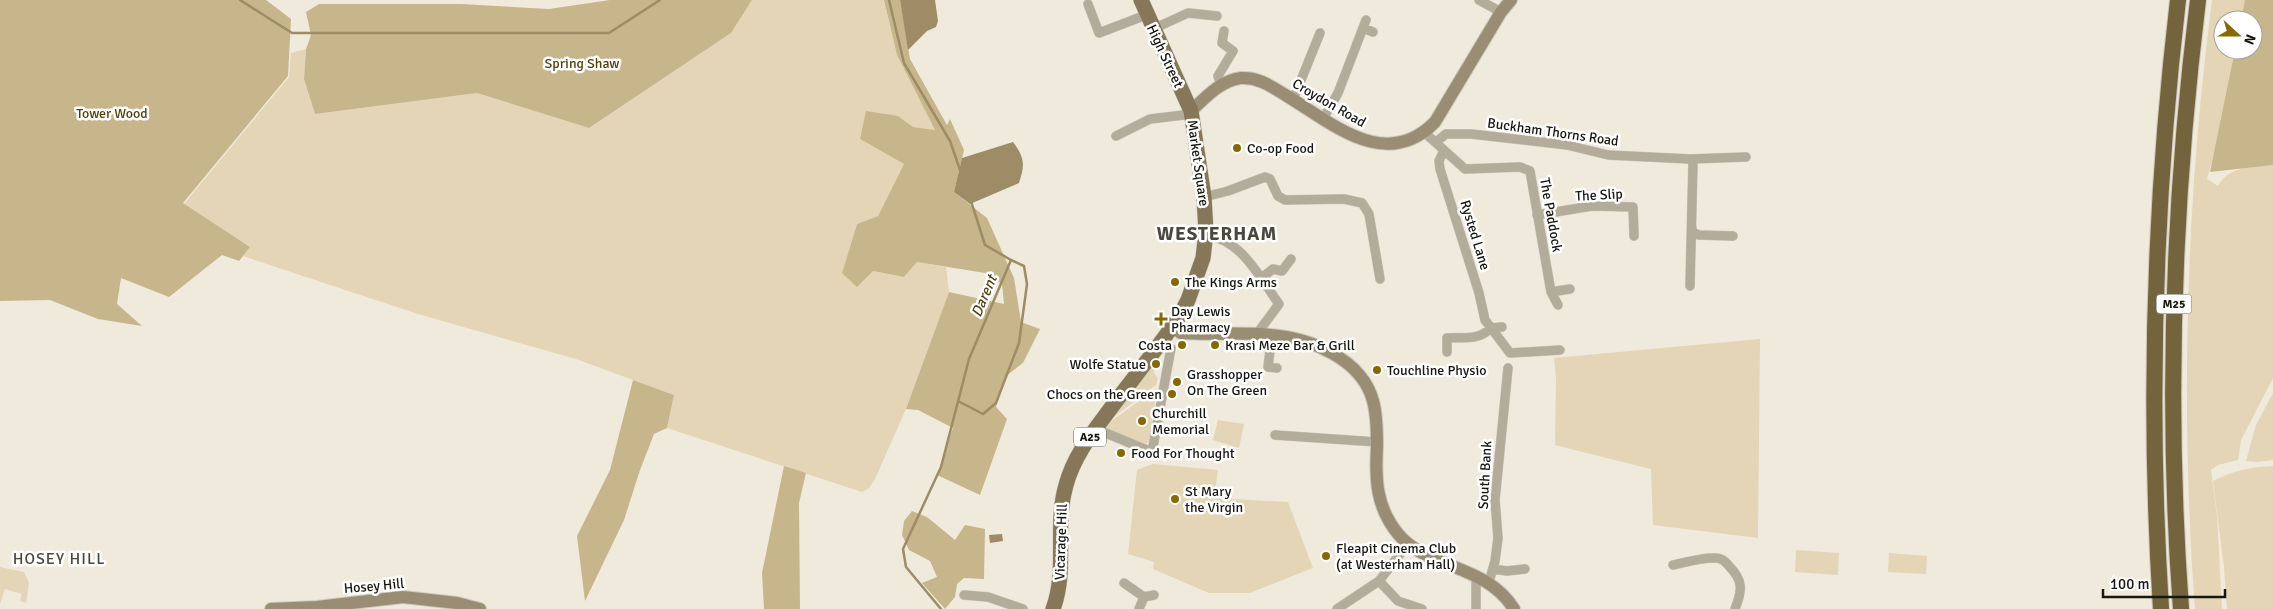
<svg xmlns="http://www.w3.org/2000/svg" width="2273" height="609" font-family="Signika,sans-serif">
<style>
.green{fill:#e3d5b5}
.forest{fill:#c7b58c}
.water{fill:#9d8c65}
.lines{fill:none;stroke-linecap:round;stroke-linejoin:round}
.stream{stroke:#9d8c65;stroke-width:2.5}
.street-casing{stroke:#cdc8bc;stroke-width:10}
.secondary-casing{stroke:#cdc8bc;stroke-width:14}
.primary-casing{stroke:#cdc8bc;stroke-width:16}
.highway-casing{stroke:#cdc8bc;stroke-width:18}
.street{stroke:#b4ac9a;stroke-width:9}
.secondary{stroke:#998d73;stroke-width:12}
.primary{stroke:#857757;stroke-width:15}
.highway{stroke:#74643e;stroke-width:16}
.poi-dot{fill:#886804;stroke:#fff;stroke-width:2}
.labels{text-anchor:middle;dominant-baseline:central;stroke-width:5;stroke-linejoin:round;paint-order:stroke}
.shield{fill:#fff;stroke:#5d5c58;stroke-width:1}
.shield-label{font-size:12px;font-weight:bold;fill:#181611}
.street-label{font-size:14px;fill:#181611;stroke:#fff}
.park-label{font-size:14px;fill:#53400d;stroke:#fff}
.poi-label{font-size:14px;fill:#181611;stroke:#fff;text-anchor:start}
.water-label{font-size:15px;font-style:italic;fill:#54410e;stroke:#fff}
.quarter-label{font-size:16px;letter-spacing:1px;fill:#4c473d;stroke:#fff}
.district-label{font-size:19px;font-weight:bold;letter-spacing:1px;fill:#4c473d;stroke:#fff}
</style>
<rect width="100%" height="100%" fill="#f0eadd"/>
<!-- green -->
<path class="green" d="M752,0H884L897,55L935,130L913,127L898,116L860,139L904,164L878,216L857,224L842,273L873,271L904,277L917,262L946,267L949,292L906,409L875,479L869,488L862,492L667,428L674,395L576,359L418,314L243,256L250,247L184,204L289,77L291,53L306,49L304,79L315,114L477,93L589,128L731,33Z
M2212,0H2251L2247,20H2223V50H2243L2207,179L2218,186C2229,166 2252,167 2273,165V378L2241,440L2238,460L2218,465L2211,470L2217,516L2222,609H2195C2180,407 2186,201 2212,0Z
M1760,339L1758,538L1653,525L1651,469L1555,445L1556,378L1554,358Z
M1148,366L1155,369L1154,373L1158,378L1156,385L1111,419L1128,395L1132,398L1134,395L1131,392Z
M1157,388L1150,439L1147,444L1106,429V425Z
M2273,393V460L2258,462L2246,461L2256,425Z
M1218,420L1244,424L1239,448L1213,440Z
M1153,464L1218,470L1214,498L1288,502L1313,568L1250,593H1209L1153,569L1154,562L1128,554L1137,470Z
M2273,466V609H2227L2224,567L2213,481C2233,471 2250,467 2273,466Z
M1796,550L1839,553L1838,575L1795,572Z
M1889,553L1927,556L1926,574L1888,572Z
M0,567L24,572L29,583L26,603L20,601L22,594L5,589L0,604Z"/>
<!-- forest -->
<path class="forest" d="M0,0H266L291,19L288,76L183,203L250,247L239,261L222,255L169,297L121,278L117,304L142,326L98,319L50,300L0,301Z
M610,0H752L731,33L589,128L477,93L315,114L304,79L306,49L311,35L306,12L319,4H461L549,9Z
M884,0H900L910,59L947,125L950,119L964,150L954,192L987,218L1014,278L1021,322L1040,329L1023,363L1006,376L996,407L1007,419L980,495L937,475L953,428L918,410L906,409L949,292L1004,304L1002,284L985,273L917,262L904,277L873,271L857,287L842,273L857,224L878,216L904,164L860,139L866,111L898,116L913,127L935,130L897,55Z
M2245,0H2273V165L2210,172L2235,50H2253V20H2241Z
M633,380L674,395L667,428L654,434L640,470L624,520L585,601L577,536L610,470Z
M784,466L806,473L799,503L800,609H764L762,573Z
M912,511L927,517L955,540L965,525L985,529L984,579L964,578L957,584L955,597L945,609L922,583L937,577L930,561L909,550L902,535L904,521Z"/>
<!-- water -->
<path class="water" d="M900,0H935L938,21L936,27L927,31L908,50Z
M1013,142C1025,158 1025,165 1019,183L970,204L954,192L962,158Z
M1002,534L1003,541L990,543L989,535Z"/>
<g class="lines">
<!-- stream -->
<path class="stream" d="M240,0L292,33H609L660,0
M889,0L904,63L950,141L960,170
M958,401L983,414L996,403L1019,343L1027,284L1024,266L1011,260
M941,609L906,567L903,549L941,467L969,359L1011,260L985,245L971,201"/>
<defs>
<path id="street" d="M1479,0L1501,12
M1088,4L1099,33L1146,15
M1363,28L1373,32
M1153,29L1188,13L1217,16
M1221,85L1218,76L1233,51L1222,43L1224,31
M1293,100L1320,33
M1323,119L1338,93L1366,20
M1425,133L1465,169L1520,167L1530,171L1551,292L1558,305
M1116,136L1150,119L1192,114
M1436,142L1446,134H1471L1567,145L1608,155L1690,159L1693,162L1690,286
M1444,150L1439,161L1440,169L1479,293L1485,320L1510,353L1560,350
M1690,159L1746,157
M1204,197L1228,191L1265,177L1270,179L1278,196L1285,200L1344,199L1362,203L1369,214L1380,279
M1537,215L1592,206L1633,207L1634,236
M1692,228V232L1699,235L1733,236
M1205,235C1242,239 1259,277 1279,304L1259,331V334
M1260,279L1273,269L1282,271L1291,259
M1551,292L1570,289
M1272,335L1268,367L1277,368
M1447,352V338C1462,337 1480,341 1490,328L1502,327
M1096,429L1152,452L1171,348L1161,341
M1275,435L1377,442
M1673,565C1686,562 1703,557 1716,558C1722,558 1726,562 1729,566C1744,581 1742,591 1735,609
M1493,569L1507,571L1525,569
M1476,576V609
M1379,581L1398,601L1422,609
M1489,582L1495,561L1498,538L1495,500L1508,368
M1124,583L1144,597L1154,595
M964,595L988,597L1023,609
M1139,609L1144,597
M1337,609L1379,581L1408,544"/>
<path id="secondary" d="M1191,111C1205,98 1221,80 1241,78C1259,77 1272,87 1287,96C1333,124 1386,172 1435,122L1501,12L1511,0
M1172,327L1181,333C1211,335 1241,332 1271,335C1310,338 1362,359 1373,401C1377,415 1377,432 1377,446C1375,479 1376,508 1399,535C1428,569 1486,564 1514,609
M271,609L317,607L403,597L457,603L480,609"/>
<path id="primary" d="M1053,609C1068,569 1054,526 1066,485C1073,459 1089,437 1105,416C1130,382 1157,350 1180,315L1188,300L1203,258L1206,232L1204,197L1191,111L1141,0"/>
<path id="highway" d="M2161,609C2148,405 2154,203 2178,0
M2181,609C2166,406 2173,202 2198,0"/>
</defs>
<!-- street casing -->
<use href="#street" class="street-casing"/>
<!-- secondary casing -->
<use href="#secondary" class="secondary-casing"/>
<!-- primary casing -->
<use href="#primary" class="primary-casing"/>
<!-- highway casing -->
<use href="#highway" class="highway-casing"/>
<!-- street -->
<use href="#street" class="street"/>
<!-- secondary -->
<use href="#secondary" class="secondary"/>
<!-- primary -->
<use href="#primary" class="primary"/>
<!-- highway -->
<use href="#highway" class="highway"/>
</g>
<!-- markers -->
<g class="poi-dot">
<circle cx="1237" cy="148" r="5"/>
<circle cx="1175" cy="282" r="5"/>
<path d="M1158.5 311.5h5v5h5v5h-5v5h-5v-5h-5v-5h5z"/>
<circle cx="1182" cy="345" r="5"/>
<circle cx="1215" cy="345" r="5"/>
<circle cx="1156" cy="364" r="5"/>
<circle cx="1377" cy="370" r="5"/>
<circle cx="1177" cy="382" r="5"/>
<circle cx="1172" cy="394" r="5"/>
<circle cx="1142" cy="421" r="5"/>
<circle cx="1121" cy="453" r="5"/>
<circle cx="1175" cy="499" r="5"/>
<circle cx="1326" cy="556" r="5"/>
</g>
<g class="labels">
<!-- shield labels -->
<g class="shield">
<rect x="2156.5" y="294.5" width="35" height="19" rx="4"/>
<rect x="1074" y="427.5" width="32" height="19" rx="4"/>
</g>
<g class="shield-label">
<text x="2174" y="304">M25</text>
<text x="1090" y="437">A25</text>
</g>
<!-- street labels -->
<g class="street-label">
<text transform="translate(1165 56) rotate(65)">High Street</text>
<text transform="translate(1329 103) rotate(30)">Croydon Road</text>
<text transform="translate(1553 132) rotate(8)">Buckham Thorns Road</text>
<text transform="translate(1198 163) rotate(82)">Market Square</text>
<text transform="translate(1599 195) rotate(-3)">The Slip</text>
<text transform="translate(1551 215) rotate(80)">The Paddock</text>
<text transform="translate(1475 235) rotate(73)">Rysted Lane</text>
<text transform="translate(1485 475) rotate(-87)">South Bank</text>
<text transform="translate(1061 542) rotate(-88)">Vicarage Hill</text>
<text transform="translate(374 586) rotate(-5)">Hosey Hill</text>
</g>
<!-- park labels -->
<g class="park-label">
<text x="582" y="63">Spring Shaw</text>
<text x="112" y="113">Tower Wood</text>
</g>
<!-- poi labels -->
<g class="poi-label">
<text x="1247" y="148">Co-op Food</text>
<text x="1185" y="282">The Kings Arms</text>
<text x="1171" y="311">Day Lewis<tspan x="1171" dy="16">Pharmacy</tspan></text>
<text x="1172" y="345" text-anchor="end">Costa</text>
<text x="1225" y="345">Krasi Meze Bar &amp; Grill</text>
<text x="1146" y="364" text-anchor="end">Wolfe Statue</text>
<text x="1387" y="370">Touchline Physio</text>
<text x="1187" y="374">Grasshopper<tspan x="1187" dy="16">On The Green</tspan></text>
<text x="1162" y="394" text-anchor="end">Chocs on the Green</text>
<text x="1152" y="413">Churchill<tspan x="1152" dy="16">Memorial</tspan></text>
<text x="1131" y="453">Food For Thought</text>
<text x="1185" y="491">St Mary<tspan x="1185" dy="16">the Virgin</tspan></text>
<text x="1336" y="548">Fleapit Cinema Club<tspan x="1336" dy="16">(at Westerham Hall)</tspan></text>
</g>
<!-- water labels -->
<g class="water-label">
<text transform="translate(984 296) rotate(-67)">Darent</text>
</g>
<!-- quarter labels -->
<g class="quarter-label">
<text x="59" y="559">HOSEY HILL</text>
</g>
<!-- district labels -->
<g class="district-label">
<text x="1217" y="234">WESTERHAM</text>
</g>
</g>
<!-- north arrow -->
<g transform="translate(2238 35) rotate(111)"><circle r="24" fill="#ffffff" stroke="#a3a2a0"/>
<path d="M0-4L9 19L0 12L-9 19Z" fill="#886804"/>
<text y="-8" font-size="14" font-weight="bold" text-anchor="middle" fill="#181611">N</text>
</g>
<!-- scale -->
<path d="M2103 589v8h122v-8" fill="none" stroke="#181611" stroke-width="2.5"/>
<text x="2110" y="589" font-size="15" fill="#181611" stroke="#ffffff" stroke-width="4" paint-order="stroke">100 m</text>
</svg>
